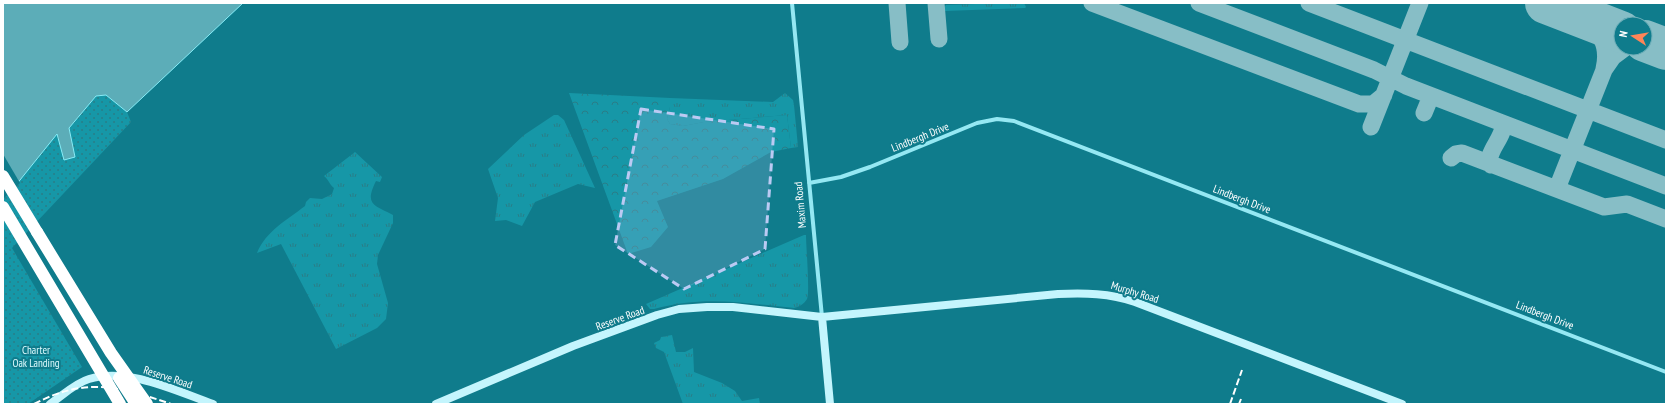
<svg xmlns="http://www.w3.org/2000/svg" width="1669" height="407" font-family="'PT Sans Narrow',sans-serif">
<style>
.grass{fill:url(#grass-tufts)}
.forest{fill:url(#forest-crowns)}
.park{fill:url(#park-dots)}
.water{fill:#5cadb8;stroke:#86ecf7}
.pier{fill:#0f7c8c}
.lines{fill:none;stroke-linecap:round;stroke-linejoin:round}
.taxiway{stroke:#87bec6;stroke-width:17}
.runway{stroke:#87bec6;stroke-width:42}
.street{stroke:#95e8f3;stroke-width:4}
.secondary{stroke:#c4f5fd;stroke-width:8}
.highway{stroke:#fff;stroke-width:12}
.rail{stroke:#fff;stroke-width:2;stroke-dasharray:7 3;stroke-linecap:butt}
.highway-bridge{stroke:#fff;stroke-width:12}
.marked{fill:#bbcaf3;fill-opacity:0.2;stroke:#bbcaf3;stroke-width:3;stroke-dasharray:8 5;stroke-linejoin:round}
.labels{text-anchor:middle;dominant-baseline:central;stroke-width:4;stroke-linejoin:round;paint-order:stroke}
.street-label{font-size:11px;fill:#fff;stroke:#0f7c8c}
.park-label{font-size:11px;fill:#defbfe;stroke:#0f7c8c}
</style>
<defs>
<pattern id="grass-tufts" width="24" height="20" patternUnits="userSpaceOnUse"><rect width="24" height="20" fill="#1697a7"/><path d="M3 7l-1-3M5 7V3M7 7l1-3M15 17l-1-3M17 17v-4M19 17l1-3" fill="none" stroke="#297d87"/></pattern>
<pattern id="forest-crowns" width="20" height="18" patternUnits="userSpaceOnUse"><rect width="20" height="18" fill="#1697a7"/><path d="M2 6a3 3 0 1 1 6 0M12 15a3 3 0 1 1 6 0" fill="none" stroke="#297d87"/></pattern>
<pattern id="park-dots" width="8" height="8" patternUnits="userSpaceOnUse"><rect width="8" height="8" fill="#1697a7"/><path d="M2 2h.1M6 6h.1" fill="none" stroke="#297d87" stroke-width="1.8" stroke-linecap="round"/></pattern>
</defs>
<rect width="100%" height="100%" fill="#0f7c8c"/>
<!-- grass -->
<path class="grass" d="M1006,3H1024L1026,7L1025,8L945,11L943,8L946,5Z
M785,93L793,100L794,105L798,147L791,148L787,115L704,122L683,126L670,124L667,119L670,107V98L773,102Z
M554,115H558L564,120L595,188L578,184L535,202L522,226L506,220L495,221L498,198L488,169L524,135Z
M355,152L382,177L380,182L376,181C364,205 374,205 393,215V223L378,255L377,264L388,303L386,319L377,328L336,349L281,244L257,253C266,231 287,220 305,206L306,202L310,198L322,199L332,194L334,188C329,184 329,180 324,176Z
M804,235H806C806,246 810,293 807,299C804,304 799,307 794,308C743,303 704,295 654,309H650L646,304Z
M672,335L676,352H685L693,348L694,372L722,383L735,391L742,401L759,398L760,404H683L664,352L656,348L654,343L660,340L661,337Z"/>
<!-- forest -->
<path class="forest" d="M569,93L670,98V107L667,119L670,124L683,126L704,122L787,115L791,148L771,152L723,179L657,201L668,227L651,247L628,254Z"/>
<!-- park -->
<path class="park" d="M106,95L127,112L131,122L12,248L82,367L28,404H3V197L57,133L69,127L96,96Z"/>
<!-- water -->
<path class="water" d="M3,3H243L127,112L106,95L96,96L69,128L75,157L64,160L57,134L16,185L3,197Z"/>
<!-- pier -->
<path class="pier" d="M3,154L20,183L3,199Z"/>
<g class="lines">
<!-- taxiway -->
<path class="taxiway" d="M897,3L900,42
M936,3L939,39
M1092,3L1359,104H1373L1384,95
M1199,3L1374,70L1406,86L1666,186
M1309,3L1666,140
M1579,16C1599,31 1610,43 1604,69
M1645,44L1661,47
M1424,113L1431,96
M1371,127L1420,3
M1451,158L1456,154L1462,153L1604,207L1627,204L1666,219
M1491,165C1484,152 1507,136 1502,123
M1558,186L1604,70L1613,57L1625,48"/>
<!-- runway -->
<path class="runway" d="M1546,3L1621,32
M1645,41L1666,49"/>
<!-- street -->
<path class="street" d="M792,3L822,317
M809,183L841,177L870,167L977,123L997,119L1014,121L1666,372"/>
<!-- secondary -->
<path class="secondary" d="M822,317L830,404
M50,404C62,396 75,383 89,379C128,367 176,391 213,404
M436,404L573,346L657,315L679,309L707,307H733L822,317L1058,294C1085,293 1109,293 1135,302L1402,404"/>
<!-- highway -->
<path class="highway" d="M3,176L37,232"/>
<!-- rail -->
<path class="rail" d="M34,404C85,377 119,386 171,404
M1230,404L1242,370
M1239,404L1241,399"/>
<!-- highway-bridge -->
<path class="highway-bridge" d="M3,207L120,404
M37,232L111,353L147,404
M119,378L136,404"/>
</g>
<!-- marked area -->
<path class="marked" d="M641,109L774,129L765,249L684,289L615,245Z"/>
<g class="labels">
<!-- street labels -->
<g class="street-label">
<text transform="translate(920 137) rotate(-22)">Lindbergh Drive</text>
<text transform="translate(1242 199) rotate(21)">Lindbergh Drive</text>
<text transform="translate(800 205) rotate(-95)">Maxim Road</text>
<text transform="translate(1135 292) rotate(17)">Murphy Road</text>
<text transform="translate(1545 315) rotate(21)">Lindbergh Drive</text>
<text transform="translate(620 318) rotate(-20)">Reserve Road</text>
<text transform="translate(168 377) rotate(18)">Reserve Road</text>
</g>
<!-- park labels -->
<g class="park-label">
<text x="36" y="350">Charter<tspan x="36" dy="13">Oak Landing</tspan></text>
</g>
</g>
<!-- border -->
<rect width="1669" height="407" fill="none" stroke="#ffffff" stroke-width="8"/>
<!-- north arrow -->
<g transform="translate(1633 36) rotate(282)"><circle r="19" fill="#0f7c8c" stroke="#6fb0ba"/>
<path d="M0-3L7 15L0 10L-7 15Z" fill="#ff8557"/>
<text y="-6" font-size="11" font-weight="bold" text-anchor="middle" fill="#ffffff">N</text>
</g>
</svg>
